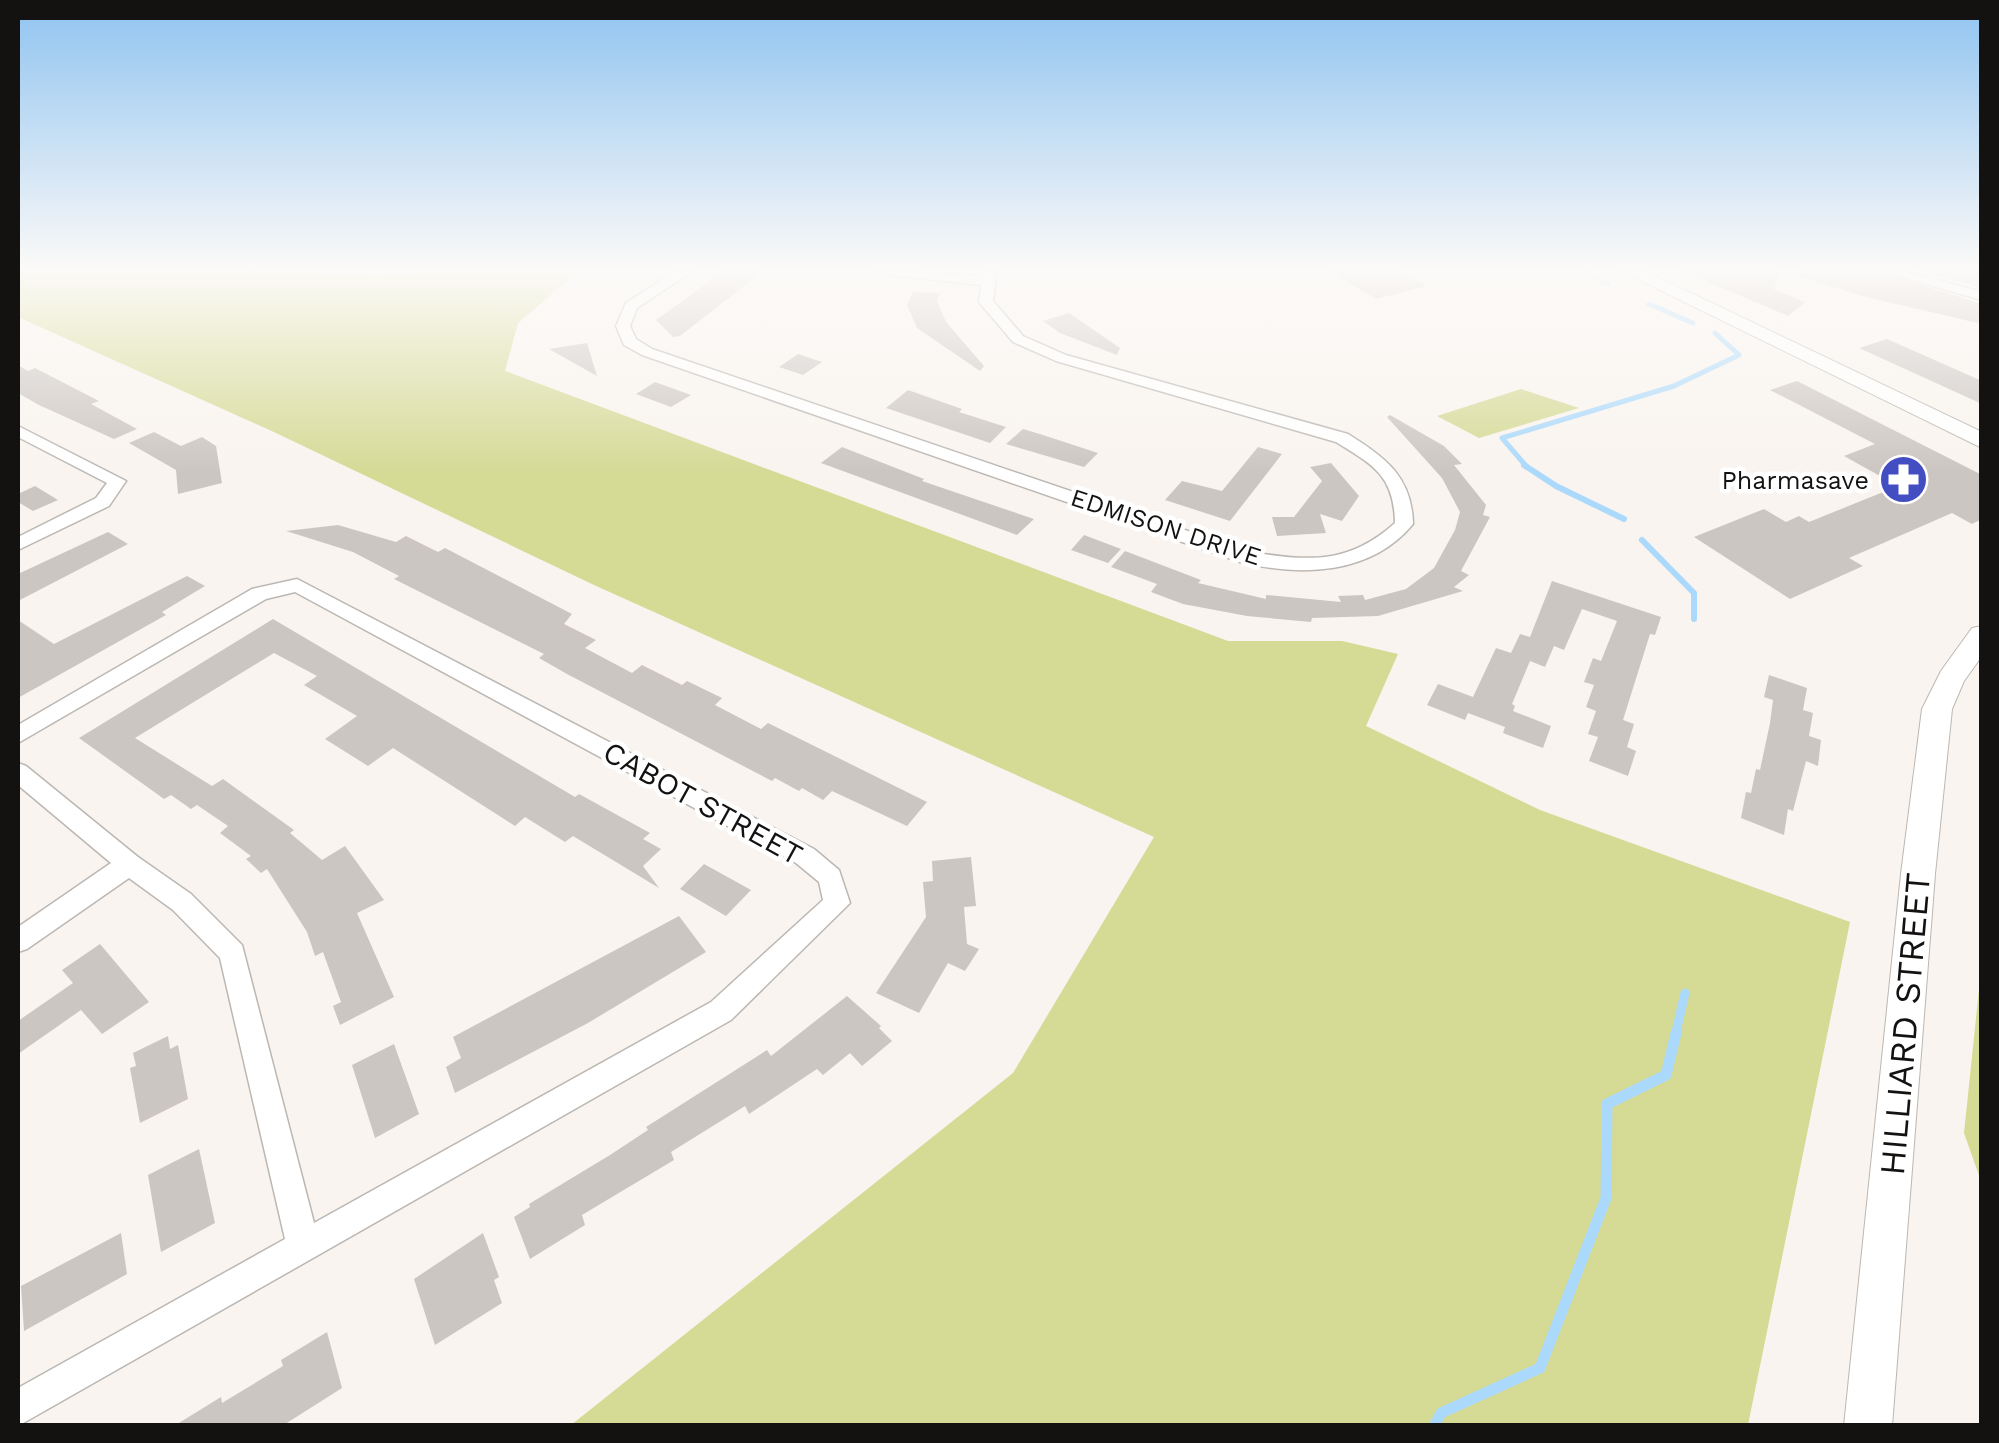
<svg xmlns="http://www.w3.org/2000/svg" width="1999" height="1443" font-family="'Work Sans',sans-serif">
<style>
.green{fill:#d5da95}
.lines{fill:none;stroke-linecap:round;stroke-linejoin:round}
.stream-far3{stroke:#abd9fb;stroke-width:5}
.stream-far2{stroke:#abd9fb;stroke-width:6}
.stream-far1{stroke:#abd9fb;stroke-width:9}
.stream{stroke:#abd9fb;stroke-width:11}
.building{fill:#ccc6c2}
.minor-casing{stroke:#bcb7b2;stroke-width:3}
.tertiary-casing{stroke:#bcb7b2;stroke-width:2}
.minor{fill:#fff;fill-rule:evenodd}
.tertiary{fill:#fff;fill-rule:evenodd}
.labels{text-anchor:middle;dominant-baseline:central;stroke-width:9;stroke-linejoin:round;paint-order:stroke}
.far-poi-label{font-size:25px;fill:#141211;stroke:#fff;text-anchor:end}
.far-street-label{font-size:25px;fill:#141211;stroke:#fff}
.street-label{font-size:30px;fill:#141211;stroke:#fff}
.near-street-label{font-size:35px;fill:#141211;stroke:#fff}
</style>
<rect width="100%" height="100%" fill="#f9f4ef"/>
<!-- green -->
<path class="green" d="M18,271H309L380,276L413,271H559L573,276L518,323L505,371L1228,641H1342L1398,654L1366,726L1540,810L1850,922L1748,1425H571L1013,1073L1154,837L594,585L276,433L18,317Z
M1521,389L1579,408L1479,438L1437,416Z
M1980,980H1982L1981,1181L1964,1133Z"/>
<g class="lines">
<!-- stream-far3 -->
<path class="stream-far3" d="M1582,271L1608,284
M1649,304L1693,323
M1527,467L1502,438L1674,386L1739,355L1715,333"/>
<!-- stream-far2 -->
<path class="stream-far2" d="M1524,465L1556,486L1624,519
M1642,540L1694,593V619"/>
<!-- stream-far1 -->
<path class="stream-far1" d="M1675,1036L1685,993"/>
<!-- stream -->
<path class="stream" d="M1434,1426L1441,1413L1540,1368L1606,1198L1607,1104L1666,1075L1676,1033"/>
</g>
<!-- building -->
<path class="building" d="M724,271H763L680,336L673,337L656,320Z
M1329,271H1401L1427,286L1376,299Z
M1682,271H1780L1774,289L1805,302L1788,316Z
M1798,271H1876L1982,304V324L1862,296L1798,276Z
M1919,271H1982V288Z
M913,292L940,293L937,301L946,322L984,366L980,371L917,328L907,305Z
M1069,313L1120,348L1117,355L1060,333L1043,321Z
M1887,339L1982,381V404L1859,348Z
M587,343L597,376L549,349Z
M798,354L822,362L803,375L779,367Z
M18,365L28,371L35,368L99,401L91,404L137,429L114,439L39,405L18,393Z
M1797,381L1982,475V519L1972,524L1952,513L1849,558L1863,566L1790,599L1694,537L1764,509L1786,522L1799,516L1809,522L1898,486L1844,456L1875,444L1770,390Z
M655,382L691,395L671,407L636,394Z
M908,390L962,409L959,412L1006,427L990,443L886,408Z
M1390,415L1444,446L1462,464L1454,465L1486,505L1483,515L1490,517L1461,571L1469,575L1454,587L1463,591L1378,616L1312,618L1311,622L1247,616L1183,604L1151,592L1157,584L1111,567L1125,551L1201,580L1198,583L1266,599V595L1341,602L1338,596L1363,595L1365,600L1406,589L1434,568L1455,530L1460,512L1442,478L1387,417Z
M1023,429L1043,435L1098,453L1084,467L1006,444Z
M154,432L181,446L202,437L216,446L222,483L178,494L176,470L129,443Z
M842,447L924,479L922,481L1034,519L1017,535L821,463Z
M1258,447L1282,454L1230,521L1165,500L1182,481L1222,491Z
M1331,463L1359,496L1342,521L1320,514L1326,533L1277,536L1272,517H1294L1322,481L1310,467Z
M35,486L58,500L33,511L18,502V494Z
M338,525L396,542L406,536L438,552L445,548L572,614L564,624L596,640L585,648L632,673L642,665L682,685L687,681L722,698L715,705L761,729L768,723L927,802L907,826L832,791L823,800L802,788L799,791L775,778L772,781L567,674L539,658L544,654L394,579L399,576L353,552L286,531Z
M108,532L128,544L18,601V574Z
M1084,535L1121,549L1108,563L1071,550Z
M187,576L205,586L162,612L166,615L18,698V620L54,644Z
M1552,581L1661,617L1655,635L1650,634L1623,720L1634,724L1627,747L1636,751L1628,776L1589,761L1598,737L1588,734L1596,711L1586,707L1594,685L1584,682L1593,658L1601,661L1617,621L1582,609L1564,650L1554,646L1545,667L1530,661L1512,704L1515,706L1513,711L1551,726L1543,748L1503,733L1505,727L1468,713L1465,720L1427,705L1438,684L1473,697L1496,648L1511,653L1520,634L1530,637Z
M273,619L575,797L579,794L650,833L643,839L661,849L643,866L659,888L573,836L565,842L525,817L515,826L393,748L368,766L325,739L357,716L304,685L317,676L274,653L135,738L212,786L223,779L294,830L290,833L322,860L345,846L384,900L357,913L394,997L340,1025L333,1006L341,1002L323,952L315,956L307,932L267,869L261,873L246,859L251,856L220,833L228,826L197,805L191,809L171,795L164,799L79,738Z
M1769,675L1807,688L1803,710L1813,713L1809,736L1821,740L1818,766L1806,761L1793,811L1788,809L1784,835L1741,818L1746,792L1751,793L1756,769L1760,770L1770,723L1773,700L1764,697Z
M971,857L976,906L964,907L967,944L979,949L965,971L948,963L919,1013L876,993L926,917L923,882L933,881L932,861Z
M704,864L751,890L726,916L680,889Z
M679,916L706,952L588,1023L455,1093L446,1067L461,1058L453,1037Z
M100,944L149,1002L102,1034L81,1010L18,1054V1021L73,983L62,970Z
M847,996L881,1026L879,1028L892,1041L862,1066L850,1053L823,1075L817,1069L749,1114L745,1106L671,1152L674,1160L582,1215L585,1225L530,1259L514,1217L530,1207L529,1204L610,1155L648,1130L646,1127L767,1050L771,1056Z
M168,1036L170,1049L178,1045L188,1099L140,1123L130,1068L136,1066L133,1053Z
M394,1044L419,1114L375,1138L352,1065Z
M199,1149L215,1223L161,1252L148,1175Z
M121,1233L127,1274L24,1331L21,1286Z
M483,1233L499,1277L494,1280L502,1303L435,1345L414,1279Z
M327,1332L342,1388L282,1426H174L221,1397L222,1403L283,1366L281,1360Z"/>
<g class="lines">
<defs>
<path id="minor" d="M676,271H693L637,308L630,326L636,339L652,349L1250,552C1309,561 1348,565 1395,523C1394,475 1373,465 1336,442L1056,361L1013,342L979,302L981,285L886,275L879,271L982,276L983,271H997L993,301L1023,336L1066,355L1348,434C1386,458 1412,477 1413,524C1371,575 1301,577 1240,562L642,355L624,345L616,326L626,303Z
M1880,271H1904L1982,292V300Z
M18,426L126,481L109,506L18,550V537L96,498L107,483L18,437Z
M297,579L814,849L839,870L850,903L731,1020L18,1426V1388L285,1239L220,958L173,910L129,878L27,949L18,952V927L111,863L18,785V763L26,766L138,857L191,894L242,945L314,1223L711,1002L823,900L819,882L796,863L295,592L266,599L18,743V725L252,589Z"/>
<path id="tertiary" d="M1621,271H1645L1982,432V448Z
M1982,626V656L1964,681L1952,709L1935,874L1892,1426H1844L1901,874L1922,709L1941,671L1972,628Z"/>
</defs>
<!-- minor casing -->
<use href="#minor" class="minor-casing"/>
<!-- tertiary casing -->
<use href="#tertiary" class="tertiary-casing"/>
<!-- minor -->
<use href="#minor" class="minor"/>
<!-- tertiary -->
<use href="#tertiary" class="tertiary"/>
</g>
<!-- sky -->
<linearGradient id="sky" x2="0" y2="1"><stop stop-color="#8fc3f0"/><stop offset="0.57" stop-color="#fcfaf8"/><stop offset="1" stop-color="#fcfaf8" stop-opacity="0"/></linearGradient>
<rect width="1999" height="473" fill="url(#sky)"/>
<!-- icons -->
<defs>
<symbol id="pharmacy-disc" viewBox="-11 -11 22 22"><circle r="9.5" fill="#434ec3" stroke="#fff"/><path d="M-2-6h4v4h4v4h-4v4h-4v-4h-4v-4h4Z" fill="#fff"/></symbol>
</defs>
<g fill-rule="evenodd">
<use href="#pharmacy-disc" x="1876" y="452" width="55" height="55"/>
</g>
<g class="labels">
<!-- far-poi labels -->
<g class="far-poi-label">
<text x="1869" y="480">Pharmasave</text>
</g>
<!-- far-street labels -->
<g class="far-street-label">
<text transform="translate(1166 527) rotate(18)">EDMISON DRIVE</text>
</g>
<!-- street labels -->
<g class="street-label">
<text transform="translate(703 803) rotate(29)">CABOT STREET</text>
</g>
<!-- near-street labels -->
<g class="near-street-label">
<text transform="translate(1905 1024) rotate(-85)">HILLIARD STREET</text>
</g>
</g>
<!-- border -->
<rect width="1999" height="1443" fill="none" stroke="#141211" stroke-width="40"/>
</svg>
